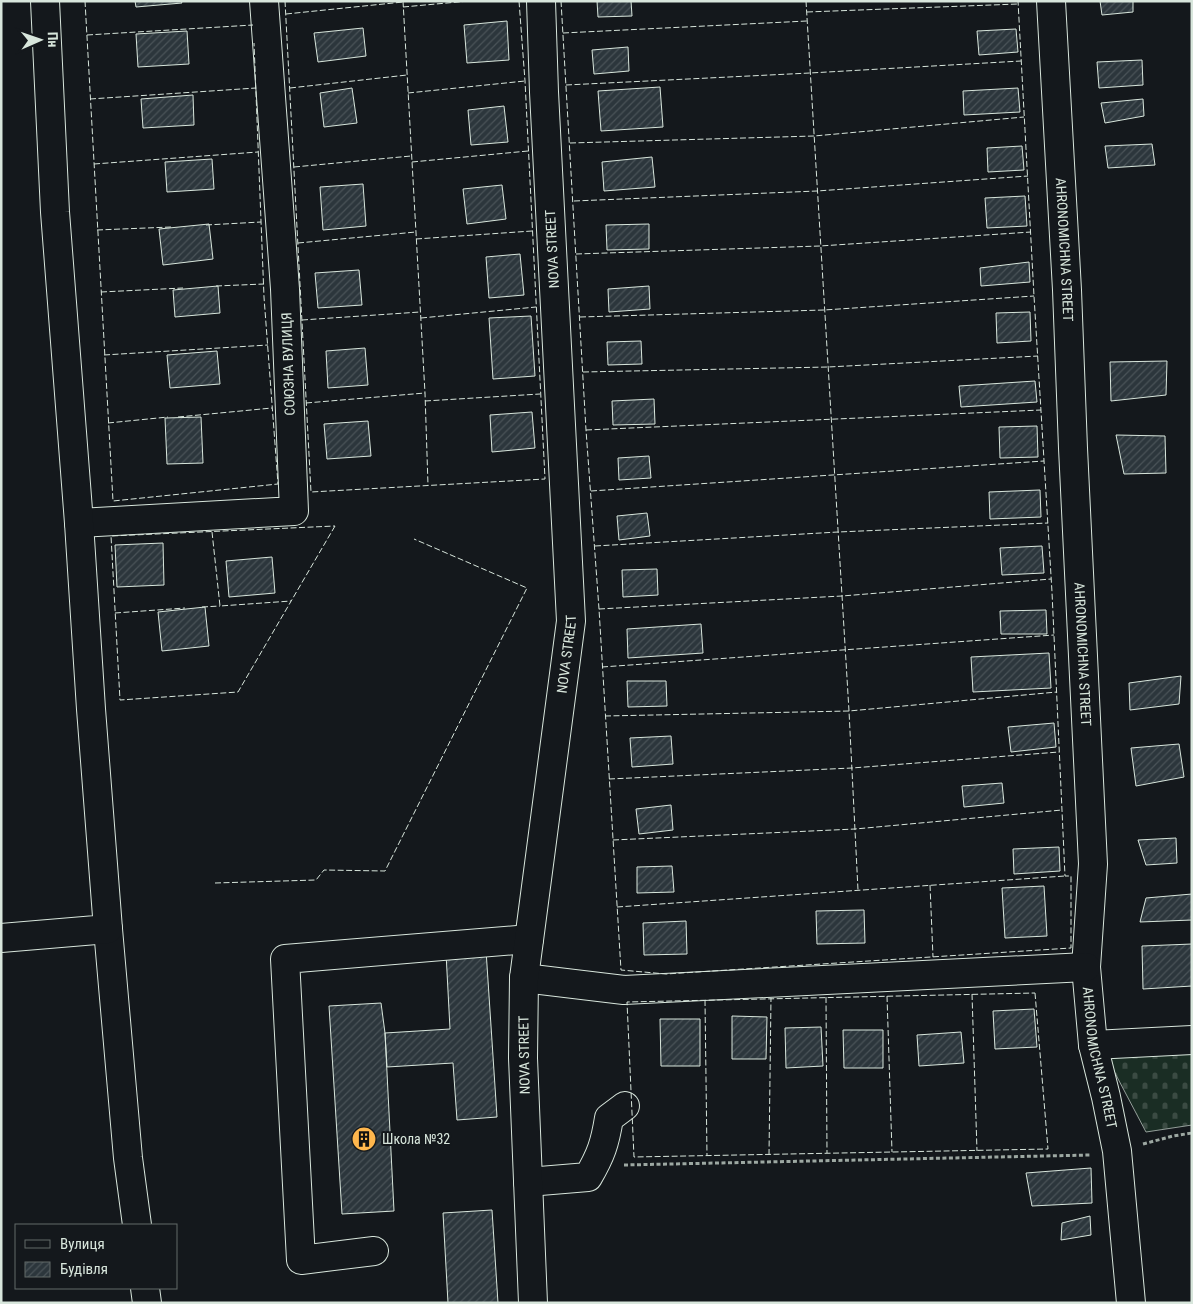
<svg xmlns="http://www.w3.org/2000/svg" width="1193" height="1304" font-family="'Roboto Condensed',sans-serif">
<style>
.cemetery{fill:url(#cemetery-stones);stroke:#939e99}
.building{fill:url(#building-hatch);stroke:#d8e6dc}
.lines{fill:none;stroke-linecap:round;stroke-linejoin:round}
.minor-casing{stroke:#d8e6dc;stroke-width:30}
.path{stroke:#9da8a2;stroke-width:3;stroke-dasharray:4 2.5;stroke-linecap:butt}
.minor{stroke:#14181c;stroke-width:28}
.fence{stroke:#d8e6dc;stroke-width:1;stroke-dasharray:6 2.5;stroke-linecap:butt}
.labels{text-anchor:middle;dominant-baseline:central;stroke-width:4;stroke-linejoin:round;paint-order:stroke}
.street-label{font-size:14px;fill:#d8e6dc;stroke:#14181c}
.poi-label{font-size:14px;fill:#d8e6dc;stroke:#14181c;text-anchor:start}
</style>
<defs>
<pattern id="cemetery-stones" width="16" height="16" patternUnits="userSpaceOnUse" patternTransform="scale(1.25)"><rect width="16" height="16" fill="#1a2d24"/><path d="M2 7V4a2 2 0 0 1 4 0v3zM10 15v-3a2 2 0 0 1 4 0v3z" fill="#3b4b43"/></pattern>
<pattern id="building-hatch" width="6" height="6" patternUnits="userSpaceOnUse" patternTransform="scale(1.25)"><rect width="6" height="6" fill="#2c363c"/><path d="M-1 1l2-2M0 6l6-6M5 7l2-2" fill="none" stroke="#4a5358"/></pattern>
</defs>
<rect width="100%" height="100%" fill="#14181c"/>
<!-- cemetery -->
<path class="cemetery" d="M1192,1051V1125L1146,1132L1106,1056Z"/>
<!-- building -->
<path class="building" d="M135,1H181L182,3L136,7Z
M597,1H631L632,16L598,17Z
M1100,1H1133V12L1102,15Z
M507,21L509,60L467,63L464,25Z
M363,28L366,56L318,62L314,33Z
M1016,29L1018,52L979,55L977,31Z
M187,31L189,64L138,67L136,34Z
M628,47L629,71L594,74L592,50Z
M1142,60L1143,85L1099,88L1097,62Z
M660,87L663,127L601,131L598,91Z
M352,88L357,123L324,127L320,93Z
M1018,88L1020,112L964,115L963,91Z
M193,95L194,125L143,128L141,99Z
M1143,99L1144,116L1105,123L1101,103Z
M504,106L508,142L471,145L468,110Z
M1152,144L1155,165L1108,168L1105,146Z
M1022,146L1024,170L988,172L987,148Z
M652,157L655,187L604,191L602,162Z
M212,159L214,189L167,192L165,162Z
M363,184L366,226L323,230L320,187Z
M502,185L506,219L467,224L463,189Z
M1025,196L1027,226L987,228L985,198Z
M209,224L213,259L163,265L159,229Z
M649,224V249L607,250L606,225Z
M520,254L524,295L489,298L486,257Z
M1029,262L1030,282L981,286L980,268Z
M359,270L362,305L318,308L315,273Z
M218,286L220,313L175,317L173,290Z
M649,286L650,309L609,312L608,289Z
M1030,312L1031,341L997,343L996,313Z
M531,316L535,376L493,379L489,318Z
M641,341L642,364L608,365L607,342Z
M365,348L368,385L328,388L326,351Z
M217,351L220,384L170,388L167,355Z
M1167,361L1166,395L1111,401L1110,362Z
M1035,381L1037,402L961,407L959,386Z
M654,399L655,424L613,425L612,401Z
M532,412L535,448L492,452L490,415Z
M201,417L203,463L167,464L165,418Z
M368,421L371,456L327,459L324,424Z
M1037,426L1038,457L1000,458L999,427Z
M1116,435L1165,436L1166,473L1124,474Z
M649,456L651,478L619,480L618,458Z
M1040,490L1041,517L990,519L989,492Z
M647,513L650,536L619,540L617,516Z
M163,543L164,585L117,587L115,545Z
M1042,546L1044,573L1002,575L1000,548Z
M272,557L275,593L229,597L226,561Z
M657,569L658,595L623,597L622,570Z
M205,607L209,646L162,651L158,612Z
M1046,610L1047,634H1001L1000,611Z
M701,624L703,653L628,658L627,629Z
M1049,653L1051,688L973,692L971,657Z
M1181,676L1179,704L1130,710L1129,683Z
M627,681H666L667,706L628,707Z
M1054,723L1056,747L1011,752L1008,727Z
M671,736L673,764L632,767L630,738Z
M1179,744L1184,777L1136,786L1131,748Z
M1002,783L1004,803L964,807L962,786Z
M671,805L673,830L639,834L636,809Z
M1176,838L1177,863L1146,865L1138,840Z
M1059,847L1060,871L1014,874L1013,849Z
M672,866L674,892L637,893V867Z
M1044,886L1047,936L1005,938L1002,888Z
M1192,894V920L1140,922L1146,898Z
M864,910L865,943L817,944L816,911Z
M686,921L687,954L644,955L643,923Z
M1192,944V986L1143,989L1142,946Z
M486,950L497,1117L457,1120L453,1063L387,1067L385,1033L450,1029L446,953Z
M381,1003L385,1033L394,1211L342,1214L329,1006Z
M1034,1009L1037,1047L995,1049L993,1011Z
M732,1016L767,1017L766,1059H732Z
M660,1019H700V1066H661Z
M821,1027L823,1066L786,1068L785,1028Z
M843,1030H883V1068H844Z
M961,1032L964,1063L919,1066L917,1035Z
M1091,1168L1092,1203L1032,1206L1026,1173Z
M492,1210L498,1303H448L443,1213Z
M1090,1216L1091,1235L1061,1240L1062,1223Z"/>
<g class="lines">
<defs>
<g id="minor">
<path id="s1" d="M1051,1L1067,290L1073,448L1093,864L1086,967L1093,1045L1106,1097L1117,1151L1131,1303"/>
<path d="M79,523L294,511L285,289L264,1"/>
<path d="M108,929L128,1158L137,1225"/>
<path d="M1,938L108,929L91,709L79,523L55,212L45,1"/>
<path d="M524,978L624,990L1086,967"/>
<path d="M1093,1045L1192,1040"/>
<path d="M528,1182L588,1177C601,1155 605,1143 609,1118L625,1106"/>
<path d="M374,1251L301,1260L285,959L529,939"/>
<path d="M145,1288L147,1303"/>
<path id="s2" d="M533,1303L523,1058L524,978L571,621L544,92L541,1"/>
</g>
</defs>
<!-- minor casing -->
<use href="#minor" class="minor-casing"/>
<!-- path -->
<path class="path" d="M1143,1144L1173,1136L1192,1133
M624,1165L1091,1155"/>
<!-- minor -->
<use href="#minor" class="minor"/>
<!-- fence -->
<path class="fence" d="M85,1L113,501L278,484L264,297L254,43
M285,1L311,492L545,479L525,81L519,1
M403,1L425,393L428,485
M561,1L586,430L599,609L621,970L666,974L1071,948V876H1065L1052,592L1034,296L1018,1
M806,1L849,711L858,890
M403,7L469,1
M807,12L1018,4
M286,14L403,2
M563,33L807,21
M87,35L253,25
M566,85L810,73L1021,61
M290,88L407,75
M408,93L525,81
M90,99L256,88
M570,143L814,136L1024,117
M412,162L528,151
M94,164L258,152
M294,167L411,156
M574,201L817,191L1028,176
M206,225L261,222
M97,230L171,227
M416,239L532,231
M298,243L416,232
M576,254L820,246L1031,232
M216,286L264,284
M101,292L183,288
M580,317L824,310L1034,296
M421,318L536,307
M302,320L420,312
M104,355L268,345
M583,372L828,367L1038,356
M425,401L540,394
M306,403L425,393
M178,417L272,408
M108,423L168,417
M586,430L1041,410
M591,491L1044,461
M335,526L238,692L120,700L111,536Z
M212,532L220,606L291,601
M595,546L838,532L1048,523
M202,607L220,606
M599,609L842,596L1051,579
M115,613L185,608
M602,667L1054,635
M605,716L849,711L1057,692
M609,779L852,768L1059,752
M613,840L855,829L1062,810
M215,883L316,880L324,870L385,871L527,588L414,539
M930,885L933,957
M617,907L1065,876
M1035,993L1048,1149L634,1157L627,1002Z
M972,994L977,1151
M887,996L892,1152
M826,997L827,1153
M705,1000L707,1156
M769,1155L771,998"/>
</g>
<!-- icons -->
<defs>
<symbol id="building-disc" viewBox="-11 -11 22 22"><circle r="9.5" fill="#ffb74d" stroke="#14181c"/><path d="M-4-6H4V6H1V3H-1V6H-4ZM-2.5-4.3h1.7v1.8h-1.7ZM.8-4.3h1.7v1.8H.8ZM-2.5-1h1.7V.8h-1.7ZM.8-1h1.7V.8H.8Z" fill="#111"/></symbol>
</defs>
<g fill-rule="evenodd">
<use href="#building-disc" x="350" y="1125" width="28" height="28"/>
</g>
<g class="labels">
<!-- street labels -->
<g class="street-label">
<text transform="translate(552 249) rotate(-93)">NOVA STREET</text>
<text stroke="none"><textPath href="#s1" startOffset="249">AHRONOMICHNA STREET</textPath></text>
<text transform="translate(288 364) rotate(-92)">СОЮЗНА ВУЛИЦЯ</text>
<text stroke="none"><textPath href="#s2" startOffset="652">NOVA STREET</textPath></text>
<text stroke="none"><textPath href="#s1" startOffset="654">AHRONOMICHNA STREET</textPath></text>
<text transform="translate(524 1055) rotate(-91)">NOVA STREET</text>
<text stroke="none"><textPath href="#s1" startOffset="1059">AHRONOMICHNA STREET</textPath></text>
</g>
<!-- poi labels -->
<g class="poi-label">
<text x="382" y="1139">Школа №32</text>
</g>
</g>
<!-- border -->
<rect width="1193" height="1304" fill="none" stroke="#d8e6dc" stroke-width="5"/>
<!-- legend -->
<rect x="15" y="1224" width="162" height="65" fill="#14181c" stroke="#626a69"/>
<rect x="25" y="1240" width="25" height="8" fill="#14181c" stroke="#626a69"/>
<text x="60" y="1249" font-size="15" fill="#d8e6dc">Вулиця</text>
<rect x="25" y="1262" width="25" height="15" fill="url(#building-hatch)" stroke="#626a69"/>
<text x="60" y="1274" font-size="15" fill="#d8e6dc">Будівля</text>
<!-- north arrow -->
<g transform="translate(40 40) rotate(88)" stroke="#14181c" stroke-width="4" paint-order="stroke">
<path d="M0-4L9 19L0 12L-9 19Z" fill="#d8e6dc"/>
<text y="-8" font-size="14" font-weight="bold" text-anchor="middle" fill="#d8e6dc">Пн</text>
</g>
</svg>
